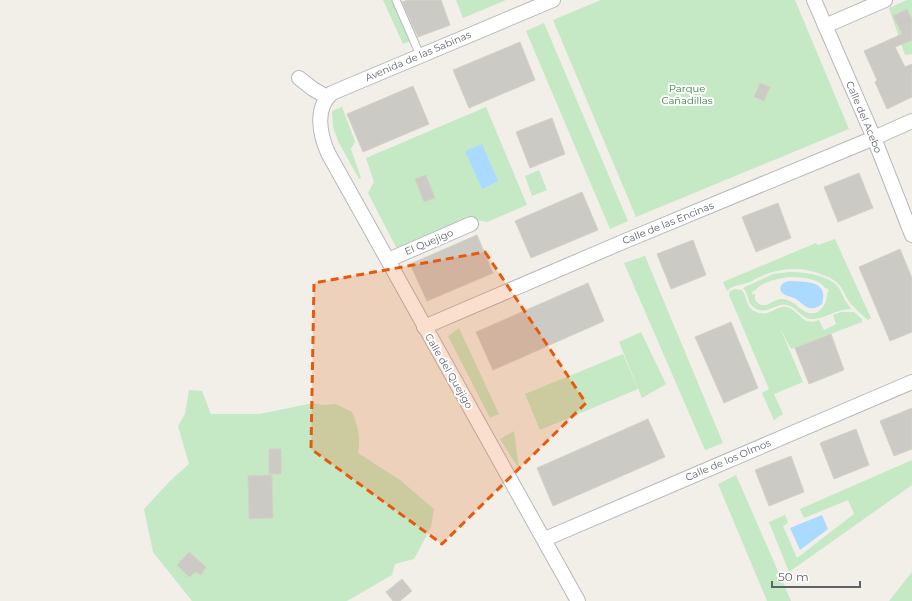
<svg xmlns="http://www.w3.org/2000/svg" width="912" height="601" font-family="Montserrat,sans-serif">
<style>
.green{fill:#c5e8c5;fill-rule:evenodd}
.water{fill:#aadaff}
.building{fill:#cccac5;stroke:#d6d1c6}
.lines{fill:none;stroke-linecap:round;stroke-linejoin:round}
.service-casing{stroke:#b5b8bc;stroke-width:9}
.minor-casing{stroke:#b5b8bc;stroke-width:16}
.service{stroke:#fff;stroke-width:7}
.minor{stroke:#fff;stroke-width:14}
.marked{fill:#e8590c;fill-opacity:0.2;stroke:#e8590c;stroke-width:3;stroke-dasharray:8 5;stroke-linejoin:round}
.labels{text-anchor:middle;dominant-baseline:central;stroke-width:4;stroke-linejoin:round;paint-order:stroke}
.street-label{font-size:10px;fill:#5f6368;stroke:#fff}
.park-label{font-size:10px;fill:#348238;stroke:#fff}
</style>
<rect width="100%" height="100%" fill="#f1efe8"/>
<!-- green -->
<path class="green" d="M383,0H392L410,41L403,44Z
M456,0H506L463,18Z
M601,0H795L849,129L636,217L553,20Z
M907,0H912V54L905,55L889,8Z
M544,23L628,221L610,229L526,31Z
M342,107L355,141L351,149L361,178L359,179L339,143L333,127L332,111Z
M486,107L527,205L487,222L471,219L397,249L368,193L374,182L366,158Z
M539,170L547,190L532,196L525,176Z
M835,239L871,318L868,320C861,314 853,307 848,300C845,296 844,291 841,287C837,281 829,277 823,275C800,265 773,268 752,281C745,285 733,284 727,291L723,282L816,243L818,245Z
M645,256L723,443L705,450L624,263Z
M789,272C803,272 830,275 839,288C844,297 844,301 852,309C836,309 826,318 814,319C801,320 798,307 787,305C776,302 767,316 755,308C747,304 749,294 743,288L773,274ZM789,277C802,278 818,277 826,289L828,288L829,292H827C828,305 817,319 804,311C796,306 792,300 783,299C771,298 766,313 755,300V294H752L753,290L755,291C762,281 778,279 789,277Z
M735,289L742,290C747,296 746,307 754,311C769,319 776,305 787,307C800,311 802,327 819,320L824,330L836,324L833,315L841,312H854L862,319V322L791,349L780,328L803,382L774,394L783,414L774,420L762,393L769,389L729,295L730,291Z
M459,328L499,414L490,418L448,336Z
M641,332L666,384L642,398L619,342Z
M623,354L638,389L540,430L525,394Z
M189,390L202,391L211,414H260L313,403L322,405L336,404L352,412C358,427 361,436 358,453L400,480L434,509L431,527L414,559L395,564L392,575L347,601H192L153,552L144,509L171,480L189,464L178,426L185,414Z
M514,431L519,469L500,439Z
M912,460V485L789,572L769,522L785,515L788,523L783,526L797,558L854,514L848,500L804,518L800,509Z
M736,475L791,601H767L718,484Z
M912,572V601H889Z"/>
<!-- water -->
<path class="water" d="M482,144L498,181L482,189L465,151Z
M789,281C806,282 829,280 822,304C818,307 814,309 810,308C804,307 801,302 796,299C791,296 777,295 781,286C783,282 786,282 789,281Z
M822,515L828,529L800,550L790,528Z"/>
<!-- building -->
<path class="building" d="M408,0H441L450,25L418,37L402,2Z
M907,9L912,19V40L895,47L905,67L912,64V97L887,109L875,82L877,80L864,51L902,34L893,16Z
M520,42L535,80L469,108L453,70Z
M760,83L770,87L764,101L754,97Z
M413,86L429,124L363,152L347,114Z
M552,118L565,154L530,168L516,132Z
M859,173L873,208L838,222L824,187Z
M426,175L435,198L424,202L415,179Z
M582,192L598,230L531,258L515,221Z
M778,203L791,238L756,252L742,217Z
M477,235L493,273L427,301L410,264Z
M693,240L706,275L671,289L657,254Z
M900,249L912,278V332L890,341L859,267Z
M588,283L604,321L493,370L476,332Z
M731,322L758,388L724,403L695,337Z
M831,334L844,370L809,384L795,348Z
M912,408V449L894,456L880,421Z
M648,419L665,457L553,506L537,468Z
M856,429L869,465L834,479L820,443Z
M269,449H281V474H269Z
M791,456L804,492L769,506L755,470Z
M272,475L273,518L249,519L248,476Z
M189,552L206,567L201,575L196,572L189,577L177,565Z
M402,579L412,591L400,601H393L386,592Z"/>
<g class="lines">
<defs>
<path id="service" d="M396,0L420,55"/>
<path id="minor" d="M553,0L332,93C314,108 320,135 328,153L578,601
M814,0L874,138L912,235
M825,26L885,0
M299,78L313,89L327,97
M388,260L471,224
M424,327L625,241L874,138L912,121
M545,539L912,382"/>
</defs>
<!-- service casing -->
<use href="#service" class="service-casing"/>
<!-- minor casing -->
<use href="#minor" class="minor-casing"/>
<!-- service -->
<use href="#service" class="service"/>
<!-- minor -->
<use href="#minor" class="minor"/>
</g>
<!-- marked area -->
<path class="marked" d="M485,252L586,403L442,544L311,449L314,283Z"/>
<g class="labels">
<!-- street labels -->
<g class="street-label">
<text transform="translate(418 56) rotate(-23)">Avenida de las Sabinas</text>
<text transform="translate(864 117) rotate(67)">Calle del Acebo</text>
<text transform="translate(668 223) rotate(-22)">Calle de las Encinas</text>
<text transform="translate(429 242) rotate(-23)">El Quejigo</text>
<text transform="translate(449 371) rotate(60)">Calle del Quejigo</text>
<text transform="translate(728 460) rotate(-23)">Calle de los Olmos</text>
</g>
<!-- park labels -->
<g class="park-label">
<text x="687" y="88">Parque<tspan x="687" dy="12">Cañadillas</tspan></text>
</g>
</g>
<!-- scale -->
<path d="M772 581v6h88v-6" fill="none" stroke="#5f6368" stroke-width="2"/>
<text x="778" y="581" font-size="12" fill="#5f6368" stroke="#ffffff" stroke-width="3" paint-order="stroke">50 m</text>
</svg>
